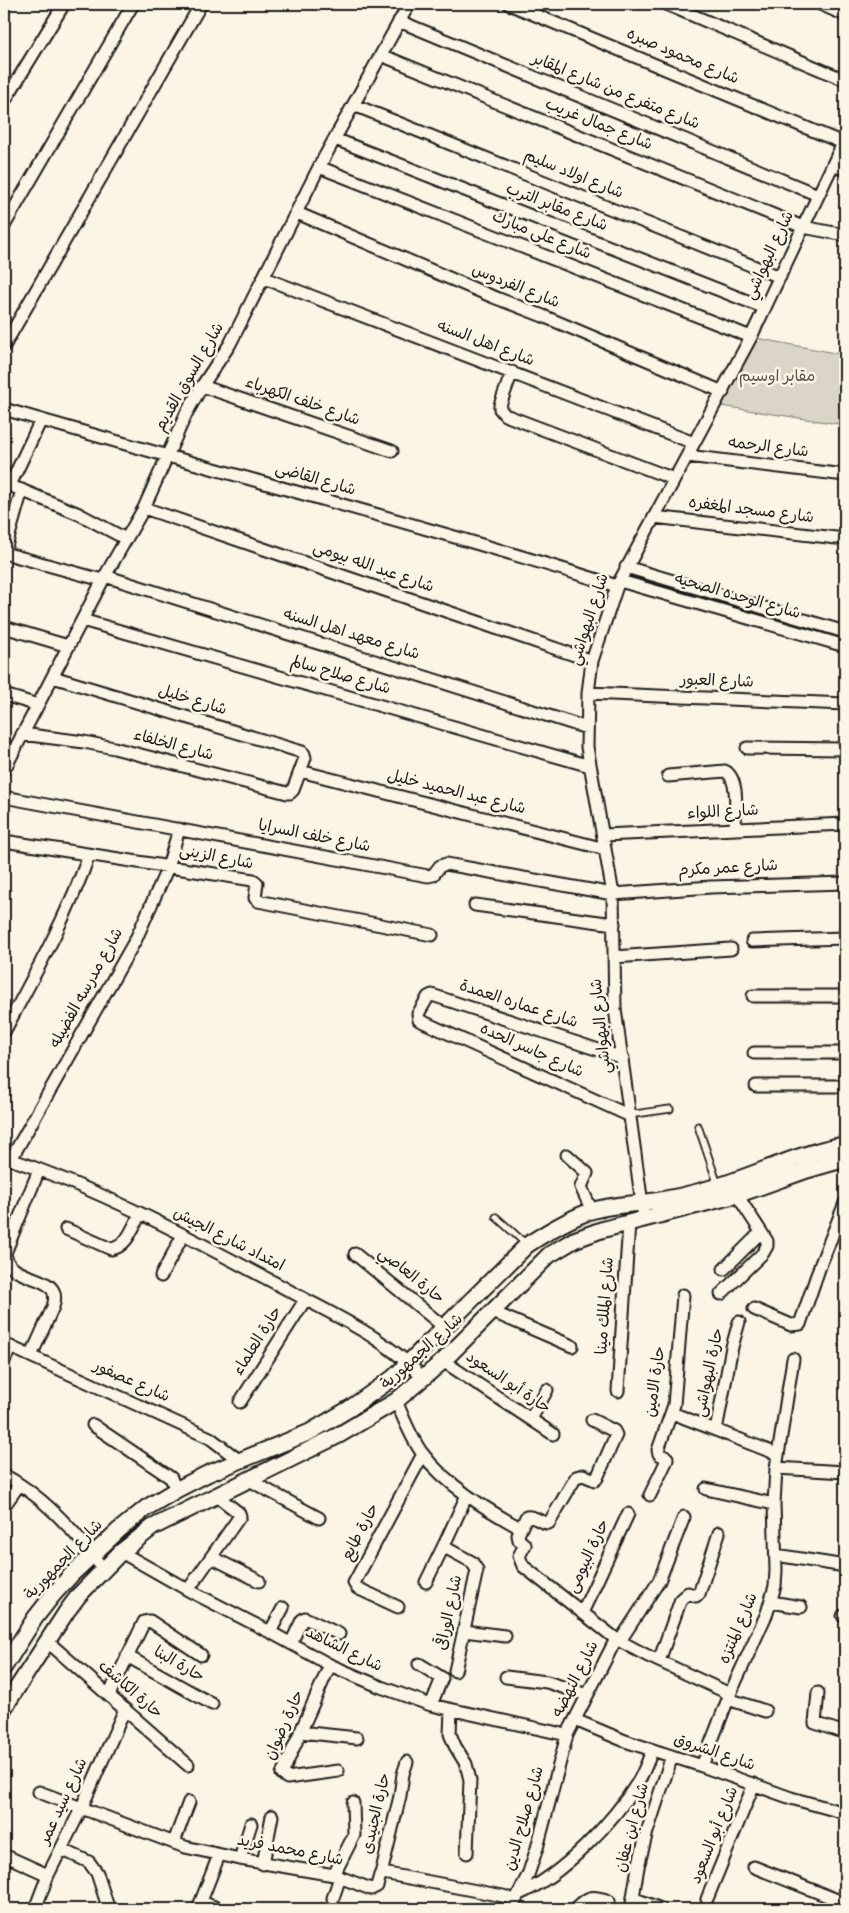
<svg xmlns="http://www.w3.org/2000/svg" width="849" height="1913" font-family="'Gochi Hand','Playpen Sans Arabic',sans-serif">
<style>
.green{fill:#dbd5c8;stroke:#7c7872}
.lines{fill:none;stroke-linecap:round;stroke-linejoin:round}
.lane-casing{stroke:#1c1c1c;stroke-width:9}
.street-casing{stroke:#1c1c1c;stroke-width:15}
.secondary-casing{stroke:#1c1c1c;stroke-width:19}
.lane{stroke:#fcf5e5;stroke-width:5.5}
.street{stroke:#fcf5e5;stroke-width:11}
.secondary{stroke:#fcf5e5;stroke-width:15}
.labels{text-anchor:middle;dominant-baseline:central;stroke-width:5;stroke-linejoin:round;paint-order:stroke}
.street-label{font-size:16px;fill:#1c1c1c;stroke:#fcf5e5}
.park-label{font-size:16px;fill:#555450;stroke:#fcf5e5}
</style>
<rect width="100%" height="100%" fill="#fcf5e5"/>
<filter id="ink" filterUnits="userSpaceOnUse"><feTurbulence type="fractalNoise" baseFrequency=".02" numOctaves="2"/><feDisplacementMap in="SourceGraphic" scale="10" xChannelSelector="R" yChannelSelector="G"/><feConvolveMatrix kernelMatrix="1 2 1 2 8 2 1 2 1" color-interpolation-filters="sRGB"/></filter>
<g filter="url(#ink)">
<!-- green -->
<path class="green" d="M751,337L845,355V425L721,406Z"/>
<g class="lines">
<defs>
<path id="lane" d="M628,1115L670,1109
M698,1126L718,1185
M496,1217L526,1244"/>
<path id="street" d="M509,4L843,143
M666,4L845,80
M820,4L845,15
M399,21L818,195
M381,55L803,227L845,235
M4,102L64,4
M354,105L780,277
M335,139L765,308
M832,166L845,169
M319,167L751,337
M297,213L491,296L543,316L723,392
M4,226L133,4
M264,278L694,443
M4,346L201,4
M512,372L500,405V409L505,415L674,479
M202,386L392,451
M4,409C208,469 414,522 617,586
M687,456L845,475
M4,483L79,514L126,539
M10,485L41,420
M144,508L592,661
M654,517L845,539
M4,553L102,580
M4,553L22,490
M626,567L845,632
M105,576L587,728
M620,581L845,646
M82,620L590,766
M4,627L68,646
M588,693L845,704
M4,695L38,705
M22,734L84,742L114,748L287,793H290L293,790L305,758L304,754L302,752L53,677
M747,748L845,749
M4,770L105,576L144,508L186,414L202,386L230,344L319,167L409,4
M300,771L605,849
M668,776L725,771C740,779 735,814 735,829
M4,797L428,876L433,875L440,866L446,864L613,894L711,887L845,883
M603,835L845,824
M4,841L253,880L257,883L255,898L258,901L432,935
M475,905L614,924
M752,941L845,938
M614,957L731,949
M753,996H845
M4,1032C35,974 67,917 89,855
M754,1053H845
M623,1058L432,995L428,997L418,1014L419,1020L628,1115
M756,1086H845
M567,1155L587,1173L581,1187L592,1211
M4,1157C103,1190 196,1241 288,1290C335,1316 387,1338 424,1379
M11,1159L136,939L168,867L179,829
M643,1211L615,1009L613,894L587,747L588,693L592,661L617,586L751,337L845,139
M66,1229L111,1249C127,1247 133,1227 140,1214
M355,1254L444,1327
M724,1269L761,1232
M161,1276L183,1235
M721,1294L763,1253L767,1246V1241L737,1195
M754,1309L791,1325L800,1324L820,1266L845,1203
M493,1312L572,1346
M4,1344L210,1438L240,1461
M31,1356L53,1307C65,1270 8,1286 5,1253L39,1170
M4,1361L11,1347
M443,1361L553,1434
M618,1391L629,1223
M396,1401C404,1419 411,1438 422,1453C446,1485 486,1509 520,1528
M240,1402L305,1300
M672,1413L777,1454
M531,1419L547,1390
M592,1420L614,1431L616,1435L597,1478L595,1480L583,1475L576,1477L549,1523C541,1524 535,1515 526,1517L518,1535L519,1540L525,1545L519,1556L523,1566L616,1639L646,1655L730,1694
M93,1425L171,1478L176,1490
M716,1430L732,1347L739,1322
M776,1468L845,1472
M4,1475C43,1496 77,1533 103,1569
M249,1480L319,1518
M706,1489L774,1504
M650,1495L667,1460V1458L659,1454L658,1450L674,1405L683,1295
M4,1506L19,1485
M121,1552L188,1590L270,1632L330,1665L381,1687L431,1705L567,1735
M776,1555L845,1566
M211,1557L259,1581
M426,1582L445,1543
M188,1590L240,1516L239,1513L217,1496
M771,1602L801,1607
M398,1607L357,1588L354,1583L423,1454
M582,1613L628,1514
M843,1616H845
M464,1631L505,1636
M270,1632L283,1608
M620,1641L659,1581L684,1517
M48,1642L188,1765
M291,1643L302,1620L305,1618L339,1634
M127,1656L212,1704
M659,1661L681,1599L688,1593L696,1596L699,1594L719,1533
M419,1664L442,1678L431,1705
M330,1665L282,1774L287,1778L338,1771
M455,1671L477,1570L472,1562L446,1548L445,1543L467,1495
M506,1677L547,1682L587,1695
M818,1693L815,1723L845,1733
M109,1695L144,1622L150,1621L201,1655
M728,1699L765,1711
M451,1710L450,1734L455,1746L466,1764L470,1780L467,1853
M575,1720L625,1741L702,1766L791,1798L845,1813
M300,1732L357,1738
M702,1766L730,1694L767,1613L775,1586L776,1570L774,1504L776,1468L793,1359
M39,1792L185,1847L240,1859L334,1875L371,1889L377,1886L380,1875L383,1873L503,1896L516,1901
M174,1842L189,1802
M61,1849L89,1862L97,1873L108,1907
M4,1855L48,1875
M240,1859L251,1824
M263,1864L272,1816
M754,1867L845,1903
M381,1874L400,1796L403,1774L407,1762
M334,1875L354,1835L353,1803
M519,1894C562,1876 614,1821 638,1782C644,1772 648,1761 652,1751
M333,1898L340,1877
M633,1898L661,1909
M707,1899L754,1784
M202,1902L219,1909
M35,1909L48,1875L81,1809L125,1709
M198,1909L219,1855
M511,1909L528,1875L537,1848L567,1735L616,1639
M575,1909C589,1896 591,1895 609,1901
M631,1909L638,1867L647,1832L672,1756"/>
<path id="secondary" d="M4,1667L35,1618L53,1595L72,1574L119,1530L146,1508L176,1490L207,1474L310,1432L349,1409L393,1378L527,1245C547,1232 568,1219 591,1211C607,1206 623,1205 640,1203C666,1200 693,1194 718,1186C761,1173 801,1152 845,1145
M4,1708L67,1611L79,1595L121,1552L153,1527L339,1435L396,1401L443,1361L549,1255L574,1240L601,1230L737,1195L807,1170L845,1159"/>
</defs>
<!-- lane casing -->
<use href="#lane" class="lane-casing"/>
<!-- street casing -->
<use href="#street" class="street-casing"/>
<!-- secondary casing -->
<use href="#secondary" class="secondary-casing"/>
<!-- lane -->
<use href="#lane" class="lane"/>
<!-- street -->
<use href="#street" class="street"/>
<!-- secondary -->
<use href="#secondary" class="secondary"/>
</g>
</g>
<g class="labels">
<!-- street labels -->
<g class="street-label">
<text transform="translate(682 58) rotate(23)">شارع محمود صبره</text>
<text transform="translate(615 93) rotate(22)">شارع متفرع من شارع المقابر</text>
<text transform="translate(598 126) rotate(22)">شارع جمال غريب</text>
<text transform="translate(573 176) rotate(22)">شارع اولاد سليم</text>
<text transform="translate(556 209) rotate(21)">شارع مقابر الترب</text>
<text transform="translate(541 237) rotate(22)">شارع على مبارك</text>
<text transform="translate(771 256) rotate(-65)">شارع البهواشي</text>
<text transform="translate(515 288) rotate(22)">شارع الفردوس</text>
<text transform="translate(485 345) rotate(21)">شارع اهل السنه</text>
<text transform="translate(191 378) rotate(-60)">شارع السوق القديم</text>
<text transform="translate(302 403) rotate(19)">شارع خلف الكهرباء</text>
<text transform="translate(768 449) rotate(7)">شارع الرحمه</text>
<text transform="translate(315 481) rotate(16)">شارع القاضى</text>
<text transform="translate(751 512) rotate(7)">شارع مسجد المغفره</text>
<text transform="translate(373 569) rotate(19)">شارع عبد الله بيومى</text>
<text transform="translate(737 598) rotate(16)">شارع الوحده الصحيه</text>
<text transform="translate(591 620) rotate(-72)">شارع البهواشي</text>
<text transform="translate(351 636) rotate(17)">شارع معهد اهل السنه</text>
<text transform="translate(340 677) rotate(16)">شارع صلاح سالم</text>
<text transform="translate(717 683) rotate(2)">شارع العبور</text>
<text transform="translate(192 702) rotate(17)">شارع خليل</text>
<text transform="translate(173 747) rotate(15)">شارع الخلفاء</text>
<text transform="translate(456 794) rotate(14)">شارع عبد الحميد خليل</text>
<text transform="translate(723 814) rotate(-3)">شارع اللواء</text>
<text transform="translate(314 838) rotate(11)">شارع خلف السرايا</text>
<text transform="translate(216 859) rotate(11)">شارع الزينى</text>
<text transform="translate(728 870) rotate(-3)">شارع عمر مكرم</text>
<text transform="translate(88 989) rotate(-61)">شارع مدرسه الفضيله</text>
<text transform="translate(518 1006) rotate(18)">شارع عماره العمدة</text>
<text transform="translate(603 1026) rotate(-96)">شارع البهواشي</text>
<text transform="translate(531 1052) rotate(24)">شارع جاسر الحده</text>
<text transform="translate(228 1241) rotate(27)">امتداد شارع الجيش</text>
<text transform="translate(410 1277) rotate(39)">حارة العاصي</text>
<text transform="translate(607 1306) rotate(-86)">شارع الملك مينا</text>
<text transform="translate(259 1342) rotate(-58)">حارة العلماء</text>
<text transform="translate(423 1353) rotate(-42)">شارع الجمهورية</text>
<text transform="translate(711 1373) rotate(-78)">حارة البهواشى</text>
<text transform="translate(657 1382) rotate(-82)">حارة الامين</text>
<text transform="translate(131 1383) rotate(24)">شارع عصفور</text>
<text transform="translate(507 1384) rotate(34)">حارة أبو السعود</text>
<text transform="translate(362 1533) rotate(-62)">حارة طايع</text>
<text transform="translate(590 1557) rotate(-65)">حارة البيومى</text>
<text transform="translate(65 1561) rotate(-46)">شارع الجمهورية</text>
<text transform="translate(451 1613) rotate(-78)">شارع الوراقى</text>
<text transform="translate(740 1629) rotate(-67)">شارع المنتزه</text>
<text transform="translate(343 1651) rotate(26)">شارع الشاهد</text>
<text transform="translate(178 1666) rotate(30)">حارة البنا</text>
<text transform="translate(577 1680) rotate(-63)">شارع النهضه</text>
<text transform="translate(129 1691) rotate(41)">حارة الكاشف</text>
<text transform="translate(286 1726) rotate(-66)">حارة رضوان</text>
<text transform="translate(714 1754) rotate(19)">شارع الشروق</text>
<text transform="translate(65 1802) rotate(-65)">شارع سيد عمر</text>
<text transform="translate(378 1814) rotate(-77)">حارة الجنيدى</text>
<text transform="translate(526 1819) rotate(-74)">شارع صلاح الدين</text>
<text transform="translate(634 1828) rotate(-75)">شارع ابن عفان</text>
<text transform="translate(716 1836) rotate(-68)">شارع أبو السعود</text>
<text transform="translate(290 1852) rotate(11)">شارع محمد فريد</text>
</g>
<!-- park labels -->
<g class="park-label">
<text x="777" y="378">مقابر اوسيم</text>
</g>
</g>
<!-- margin -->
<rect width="849" height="1913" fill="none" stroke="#fcf5e5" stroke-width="20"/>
<rect x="10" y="10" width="829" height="1893" fill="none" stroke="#1c1c1c" stroke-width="2" filter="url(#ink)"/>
</svg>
